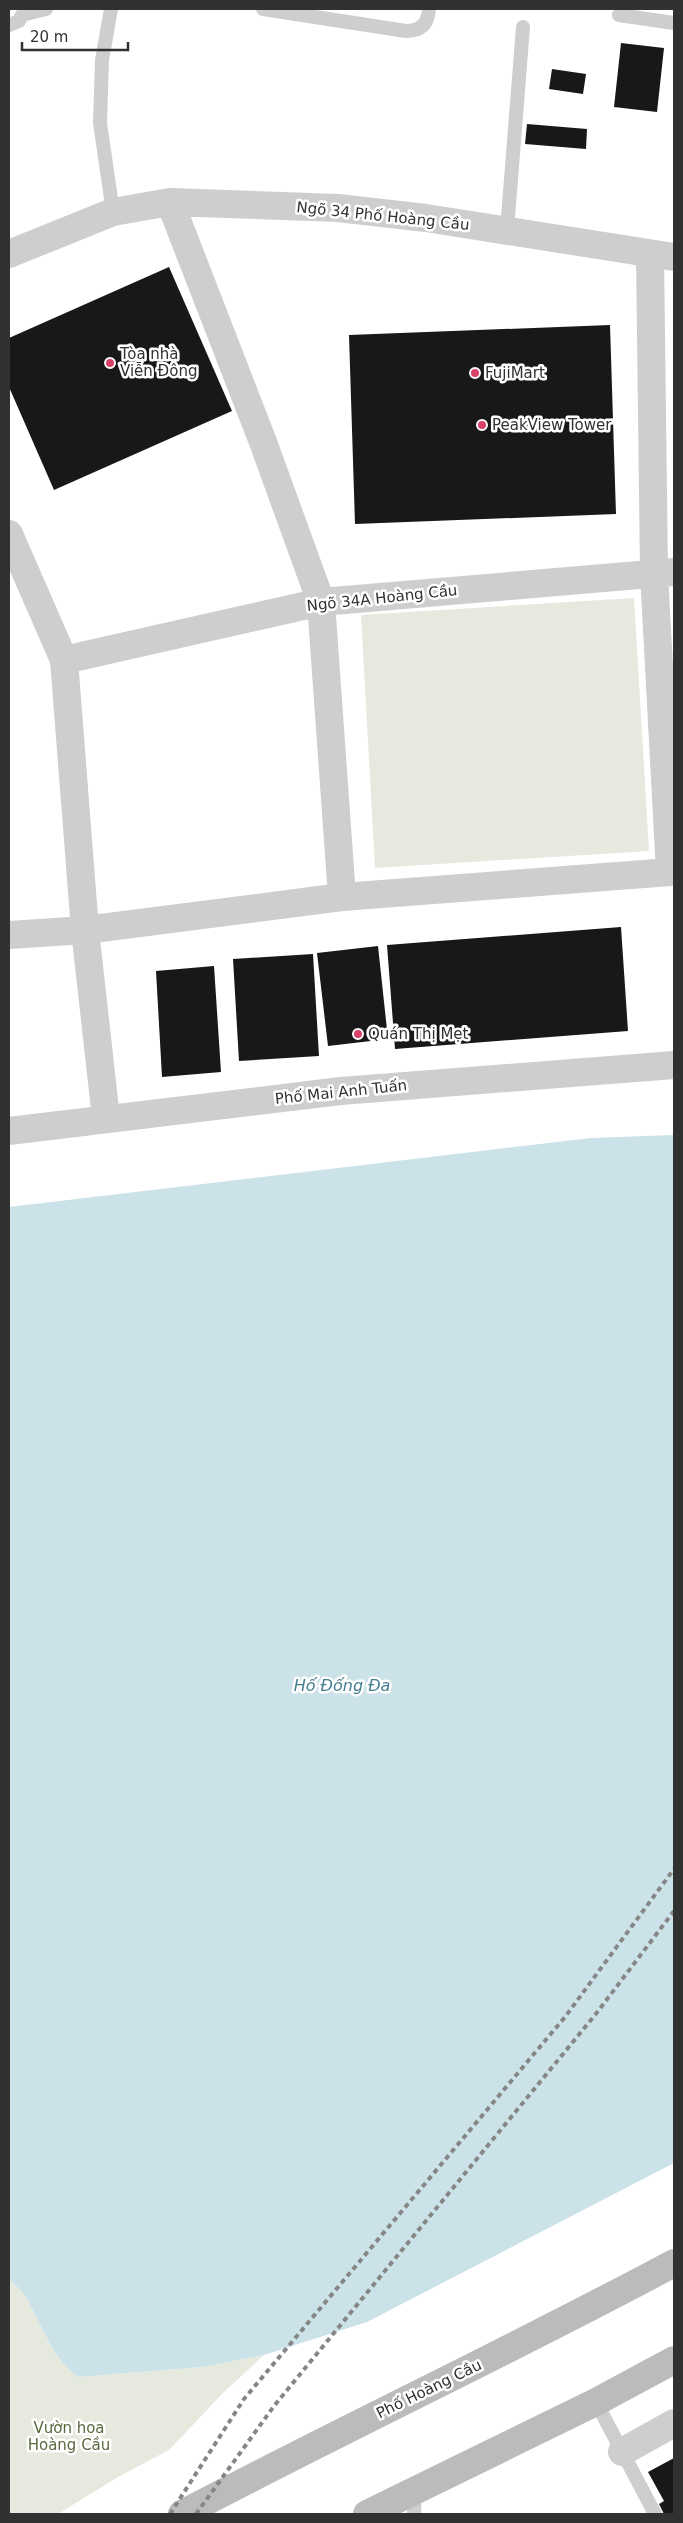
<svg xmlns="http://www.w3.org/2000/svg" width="683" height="2523" font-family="'DejaVu Sans',sans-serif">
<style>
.green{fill:#e6e9dd}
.water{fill:#cbe2e8}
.building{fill:#181818}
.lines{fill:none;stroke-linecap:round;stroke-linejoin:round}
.service{stroke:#cecece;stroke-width:14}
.minor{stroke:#cecece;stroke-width:28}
.tertiary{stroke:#cecece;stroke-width:28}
.secondary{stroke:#bbb;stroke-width:28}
.rail{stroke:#868686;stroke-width:4;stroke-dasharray:5 4;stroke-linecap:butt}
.poi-dot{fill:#d94168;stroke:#fff;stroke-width:2}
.labels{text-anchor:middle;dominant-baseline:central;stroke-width:5;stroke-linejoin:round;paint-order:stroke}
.street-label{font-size:15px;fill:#313131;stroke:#fff}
.poi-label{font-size:15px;fill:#313131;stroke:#fff;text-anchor:start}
.park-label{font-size:15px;fill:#5b6a40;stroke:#fff}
.water-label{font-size:16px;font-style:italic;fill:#437e8e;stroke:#fff}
</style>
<rect width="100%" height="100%" fill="#fff"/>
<!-- green -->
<path class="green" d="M634,598L649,851L375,868L361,615Z
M9,2279C14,2284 21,2290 25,2296C42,2324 51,2357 78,2377L203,2367L264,2355L224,2392L169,2450L118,2477L58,2514H9Z"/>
<!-- water -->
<path class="water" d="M674,1135V2163L367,2322L264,2355L203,2367L78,2377C51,2357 42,2324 25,2296C21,2290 14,2284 9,2279V1207L591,1138Z"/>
<!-- building -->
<path class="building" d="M621,43L664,48L657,112L614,107Z
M552,69L586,74L583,94L549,89Z
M527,124L587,129L586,149L525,144Z
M169,267L232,411L54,490L9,387V338Z
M610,325L616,514L355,524L349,335Z
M621,927L628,1031L395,1049L387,945Z
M378,946L388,1039L328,1046L317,953Z
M313,954L319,1056L239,1061L233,959Z
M214,966L221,1072L162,1077L156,971Z
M674,2458V2514H664L659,2504L664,2501L648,2472Z"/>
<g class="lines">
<!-- service -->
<path class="service" d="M111,9L102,60L100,123L113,212
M263,9L406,31C421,31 428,24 429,9
M619,15L674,23
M9,25L19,21L22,15L46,9
M507,230L523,27
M596,2402L655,2514
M414,2514L415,2489"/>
<!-- minor -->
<path class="minor" d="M170,202L263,442L321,602L342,897
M9,254L113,212L170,202L338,208L426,218L674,257
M650,255L654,573L670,872
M9,534L64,660L85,930L106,1118
M64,660L321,602L674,572
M9,935L85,930L342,897L670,872L674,869
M622,2452L674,2423"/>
<!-- tertiary -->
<path class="tertiary" d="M9,1131L341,1091L674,1065"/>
<!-- secondary -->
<path class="secondary" d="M182,2514C345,2428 512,2350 674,2263
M367,2514L596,2402L674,2360"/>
<!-- rail -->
<path class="rail" d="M170,2514L244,2399L565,2017L674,1869
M196,2514L274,2406L595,2015L674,1911"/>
</g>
<!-- markers -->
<g class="poi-dot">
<circle cx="110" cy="363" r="5"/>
<circle cx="475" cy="373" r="5"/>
<circle cx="482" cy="425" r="5"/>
<circle cx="358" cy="1034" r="5"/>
</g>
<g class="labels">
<!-- street labels -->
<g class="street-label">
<text transform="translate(383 216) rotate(6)">Ngõ 34 Phố Hoàng Cầu</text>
<text transform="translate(382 598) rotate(-6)">Ngõ 34A Hoàng Cầu</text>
<text transform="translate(341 1092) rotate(-6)">Phố Mai Anh Tuấn</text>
<text transform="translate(429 2389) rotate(-26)">Phố Hoàng Cầu</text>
</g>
<!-- poi labels -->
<g class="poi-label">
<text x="120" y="354">Tòa nhà<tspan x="120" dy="17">Viễn Đông</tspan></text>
<text x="485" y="373">FujiMart</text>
<text x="492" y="425">PeakView Tower</text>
<text x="368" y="1034">Quán Thị Mẹt</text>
</g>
<!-- park labels -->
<g class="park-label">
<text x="69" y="2428">Vườn hoa<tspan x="69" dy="17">Hoàng Cầu</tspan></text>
</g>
<!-- water labels -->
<g class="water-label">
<text x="342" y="1685">Hố Đống Đa</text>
</g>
</g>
<!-- border -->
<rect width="683" height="2523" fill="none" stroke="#313131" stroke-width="20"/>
<!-- scale -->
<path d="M22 42v8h106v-8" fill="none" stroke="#313131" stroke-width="2.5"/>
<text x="30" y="42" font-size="15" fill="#313131" stroke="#ffffff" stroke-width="4" paint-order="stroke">20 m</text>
</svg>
